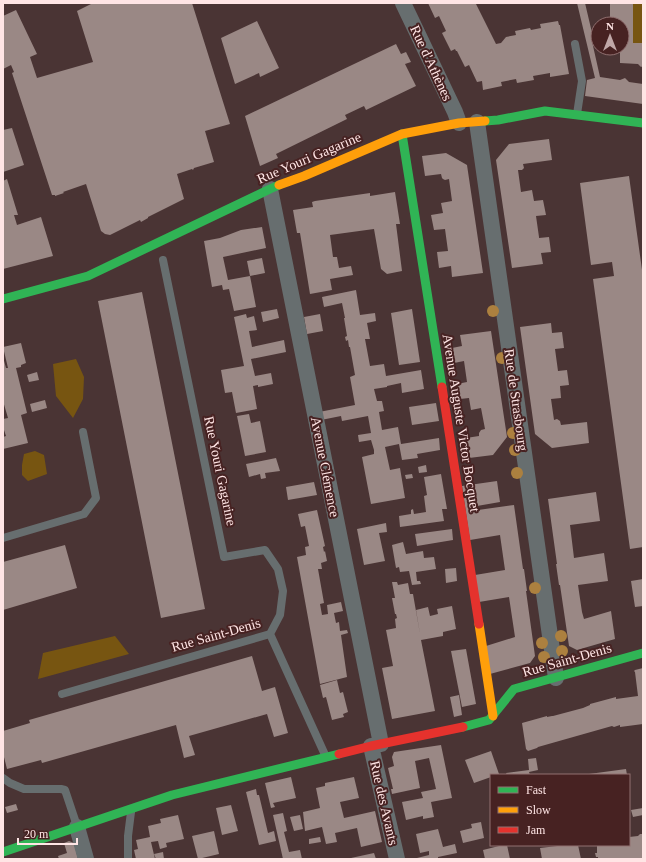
<svg xmlns="http://www.w3.org/2000/svg" width="646" height="862" font-family="Georgia,serif">
<style>
.green{fill:#751}
.building{fill:#9a8885}
.lines{fill:none;stroke-linecap:round;stroke-linejoin:round}
.lane{stroke:#676e6f;stroke-width:8}
.street{stroke:#676e6f;stroke-width:16}
.fast{stroke:#30b455;stroke-width:9}
.slow{stroke:#ff9f0a;stroke-width:9}
.jam{stroke:#e5322d;stroke-width:9}
.tree{fill:#ac803f}
.labels{text-anchor:middle;dominant-baseline:central;stroke-width:4;stroke-linejoin:round;paint-order:stroke}
.street-label{font-size:14px;fill:#ffe5e5;stroke:#472222}
</style>
<rect width="100%" height="100%" fill="#4a3434"/>
<!-- green -->
<path class="green" d="M633,3H643V43H633Z
M76,359L84,377L83,399L73,418L56,396L53,364Z
M35,451L44,455L47,474L28,481L22,475V465L24,454Z
M115,636L129,654L38,679L43,653Z"/>
<!-- building -->
<path class="building" d="M93,3H192L230,124L205,131L214,162L194,168L193,170L192,169L177,174L184,199L148,217V218L141,222L140,220L110,235L105,234L101,231L86,184L63,192L64,193L55,196V195H52L12,73L14,72L11,65L3,69V16L16,10L37,54L30,57L37,78L93,62L77,11Z
M428,3H479L476,4L496,44L501,43L506,37L516,35L515,31L530,28L531,30L541,28L540,24L558,21L559,25H560L569,74L550,77V73L533,76L534,80L517,83L516,79L501,82L502,86L483,90L482,81L477,82L469,65L465,67L457,51H456L455,49L451,51L442,33L446,31L439,16L435,18Z
M577,3H585L593,37H591L600,77L620,80L625,78L629,82L643,84V104L585,96L587,80L595,78Z
M610,3H633V43H643V66L641,67L638,64L620,63V48H622V24H609L606,20L610,17Z
M257,21L279,68L260,77L259,73L235,84L221,38Z
M396,44L401,54L406,52L411,62L405,64L416,86L366,110L364,106L345,115L347,119L276,154L278,158L260,166L245,116Z
M12,128L24,165L3,172V130Z
M549,139L552,160L523,164L524,168L522,170H518L521,192L532,190L534,201L543,200L546,215L536,216L539,237V238L549,237L551,252L541,253L543,264L512,268L496,160L509,144Z
M446,153L467,165L483,273L452,277L451,266L439,268L437,252L448,251L445,229L434,230L431,215L443,213L441,203L452,201L449,179L445,180L443,179L442,178L441,174L425,176L422,156Z
M629,176L643,277V547L630,549L593,279L614,276L612,262L591,265L580,183Z
M7,179L18,215H14L17,225L41,217L53,256L3,269V181Z
M395,192L400,224H396L402,271L387,274L381,269L374,229L330,235L333,257H337L339,268L351,266L353,275L330,279L332,290L310,294L300,233H297L293,210L313,207L312,202L315,201L370,193V196Z
M262,227L266,248L223,257L228,280L250,276L256,307L234,311L229,289L223,290L222,285L212,287L204,241L220,238L241,230Z
M262,258L265,273L250,276L247,261Z
M356,290L360,315L375,313L376,321L367,323L370,339H365L370,366L384,364L386,376L421,370L424,389L402,393L401,383L387,386V387L374,389L377,401H382L384,411L379,412L382,430L398,427L401,444L439,438L440,450L417,454L418,458L402,460L399,444L385,447L390,470L400,468L405,498L371,504L362,457L374,454V450L371,440L359,442L358,435L371,433L368,416L342,421L341,416L321,420L319,412L355,405L350,377L355,375L350,347H349L348,340L346,341L345,337L347,336L344,318H345L342,303L324,307L322,297Z
M142,292L205,609L161,618L98,301Z
M277,309L279,318L263,322L261,312Z
M412,309L420,362L399,365L391,313Z
M246,314L247,318L254,316L257,330L249,331L252,347L284,340L286,352L251,359L255,376L271,373L273,384L258,387V385L253,386L257,409L236,413L232,392L225,393L221,370L244,366L234,317Z
M320,314L323,331L307,334L304,317Z
M551,323L552,333L562,332L564,348L555,349L558,371L567,370L569,385L560,386L561,398L551,399L554,420L557,419L560,421L561,425L587,422L589,443L552,448L535,434L520,327Z
M491,331L507,437L493,455L469,458L466,438L479,436V433L481,430L485,429L481,408L471,410L469,398L460,399L457,384L467,382L464,361L454,363L452,348L462,346L460,335Z
M21,343L26,363L21,365V367L16,368L27,413L21,415L28,443L3,449V437L6,436L3,427V419L8,418L3,401V357L6,368H8L3,347Z
M37,372L39,380L29,382L27,375Z
M45,400L47,408L32,412L30,404Z
M436,403L439,421L412,425L409,407Z
M249,414L251,423L260,421L266,452L245,456L237,416Z
M276,458L280,471L265,473L266,478L261,479L260,474L249,477L246,464Z
M426,465L427,472L419,473L418,467Z
M412,474L413,478L406,479L405,475Z
M441,474L447,509H442L444,521L400,527L399,516L411,514V510L413,509L414,514L426,512L424,496L427,495L424,477Z
M497,481L500,502L477,506L478,510L514,505L523,569H524L527,591H526L535,656L530,663L490,674L486,646L515,637L509,597L479,602L475,575L505,570L500,535L470,540L462,486Z
M314,482L317,495L288,500L286,487Z
M596,492L600,521L570,525L574,558L604,553L608,581L578,585L582,612L584,619L611,611L615,639L577,650L569,646L560,585H559L556,564H557L548,499Z
M317,510L325,546L323,547L324,552L325,551L327,561L321,563L322,569H318L324,603L320,604L322,615L328,614L327,605L341,602L343,611L334,613L336,623L339,622L340,631L347,630L348,633L341,635L347,677L320,684L297,557L306,555L305,547L309,546L305,526L301,527L298,514Z
M386,523L387,532L379,533L385,561L364,565L357,529Z
M452,529L453,540L417,546L415,534Z
M403,542L406,554L423,551L424,558L434,557L436,569L416,572L417,581H420L421,584L412,585L409,571L400,572L399,567L396,568L392,545Z
M65,545L77,588L3,610V562Z
M456,568L457,581L446,583L445,569Z
M643,579V606L635,607L631,581Z
M392,582H397L398,585L408,583L410,594H413L420,634L416,610L428,607L430,616L438,614L437,609L452,606L456,629L443,632V636L421,640L435,711L392,719L382,668L393,666L386,630L396,628L395,619L397,618L396,614H395L392,598H395Z
M466,649L476,704L462,707L451,651Z
M252,656L262,691L275,687L288,733L274,737L267,714L189,736L195,755L184,758L176,725L42,763L41,760L7,769L3,753V731L30,723L29,720Z
M643,668V724L620,727V725L614,727L612,726L538,747L537,748L528,751L526,749L522,723L547,716V717L552,716H553L583,708L590,705V704L616,697V699L638,696L635,672L634,671L635,670Z
M337,680L340,693L343,692L348,712L343,714L344,717L332,720L326,697L323,698L320,685Z
M459,695L462,715L454,717L450,697Z
M441,745L452,798L431,802L434,817L423,819V816L406,820L402,802L423,798L421,792L436,789L429,758L415,761L420,788L392,794L391,789H393L388,768L394,766L392,757L394,752Z
M491,751L499,774L491,775V777L474,783L465,760Z
M536,758L538,770L529,772L530,775H507L506,773L529,770L528,759Z
M626,769L627,775H589V774Z
M291,777L296,798L273,803L275,807L271,808L265,783Z
M354,777L359,798L340,802L344,818L375,811L382,842L361,847L357,828L335,833L337,842L326,844L322,827L305,831L303,812L320,808L316,788L325,786V783Z
M256,789L257,795H259L268,833L274,831L276,841L259,845L246,792Z
M16,804L18,810L7,813L5,807Z
M231,805L238,831L222,835L216,808Z
M643,808V815L633,817L631,810Z
M283,813L287,831L284,832L289,852L300,850L302,859H283L273,815Z
M178,815L184,839L166,843L167,847L160,849L158,841L151,842L155,859H136L134,850L138,849L136,840L150,837L148,826L161,823L160,819Z
M300,815L303,829L294,831L290,817Z
M481,822L484,838L463,843L460,831L472,828L471,824Z
M438,829L443,847L455,844L457,853L438,857V859H413L429,855V851L420,853L416,834Z
M214,831L219,854L198,859L192,836Z
M640,834H643V859H599L598,858V857H596L595,853H597V845H629V837L638,836Z
M320,837L321,842L309,844V839Z
M69,841L74,843L78,859H59L58,856L67,853L64,843Z
M503,845H507L510,859H485L483,850Z
M566,845H578L581,859H542L540,848Z
M163,852L164,859H156L154,854Z
M374,853L376,859H351V858Z"/>
<g class="lines">
<!-- lane -->
<path class="lane" d="M575,44L582,81L577,114
M163,260L224,557L265,550L278,569L283,591L280,615L270,634
M3,538L84,514L96,498L83,432
M62,694L270,634L326,757
M3,778L10,783L24,789H61L65,790L77,826
M128,859V836L131,812"/>
<!-- street -->
<path class="street" d="M403,3L455,112L459,123
M477,122L556,678
M270,189L381,744
M371,746L397,859
M77,827L86,859"/>
<!-- fast -->
<path class="fast" d="M485,121L498,120L545,111L643,123
M402,134L442,387
M3,299L88,276L270,189L279,185
M463,727L489,720L514,689L643,653
M3,852L172,795L339,754"/>
<!-- slow -->
<path class="slow" d="M279,185L304,176L402,134L459,123L485,121
M479,624L493,716"/>
<!-- jam -->
<path class="jam" d="M442,387L479,624
M339,754L371,746L463,727"/>
</g>
<!-- trees -->
<g class="tree">
<circle cx="493" cy="311" r="6"/>
<circle cx="502" cy="358" r="6"/>
<circle cx="513" cy="433" r="6"/>
<circle cx="515" cy="450" r="6"/>
<circle cx="517" cy="473" r="6"/>
<circle cx="535" cy="588" r="6"/>
<circle cx="561" cy="636" r="6"/>
<circle cx="542" cy="643" r="6"/>
<circle cx="562" cy="651" r="6"/>
<circle cx="544" cy="657" r="6"/>
</g>
<g class="labels">
<!-- street labels -->
<g class="street-label">
<text transform="translate(431 63) rotate(65)">Rue d'Athènes</text>
<text transform="translate(309 158) rotate(-23)">Rue Youri Gagarine</text>
<text transform="translate(516 400) rotate(82)">Rue de Strasbourg</text>
<text transform="translate(461 423) rotate(81)">Avenue Auguste Victor Bocquet</text>
<text transform="translate(325 467) rotate(79)">Avenue Clémence</text>
<text transform="translate(220 471) rotate(78)">Rue Youri Gagarine</text>
<text transform="translate(216 635) rotate(-16)">Rue Saint-Denis</text>
<text transform="translate(567 660) rotate(-16)">Rue Saint-Denis</text>
<text transform="translate(384 803) rotate(77)">Rue des Avants</text>
</g>
</g>
<!-- border -->
<rect width="646" height="862" fill="none" stroke="#ffe5e5" stroke-width="8"/>
<!-- legend -->
<rect x="490" y="774" width="140" height="72" fill="#472222" stroke="#917070"/>
<rect x="498" y="787" width="20" height="6" fill="#30b455" stroke="#917070"/>
<text x="526" y="794" font-size="12" fill="#ffe5e5">Fast</text>
<rect x="498" y="807" width="20" height="6" fill="#ff9f0a" stroke="#917070"/>
<text x="526" y="814" font-size="12" fill="#ffe5e5">Slow</text>
<rect x="498" y="827" width="20" height="6" fill="#e5322d" stroke="#917070"/>
<text x="526" y="834" font-size="12" fill="#ffe5e5">Jam</text>
<!-- north arrow -->
<g transform="translate(610 36)"><circle r="19" fill="#472222" stroke="#917070"/>
<path d="M0-3L7 15L0 10L-7 15Z" fill="#c0a7a7"/>
<text y="-6" font-size="11" font-weight="bold" text-anchor="middle" fill="#ffe5e5">N</text>
</g>
<!-- scale -->
<path d="M18 838v6h59v-6" fill="none" stroke="#ffe5e5" stroke-width="2"/>
<text x="24" y="838" font-size="12" fill="#ffe5e5" stroke="#472222" stroke-width="3" paint-order="stroke">20 m</text>
</svg>
